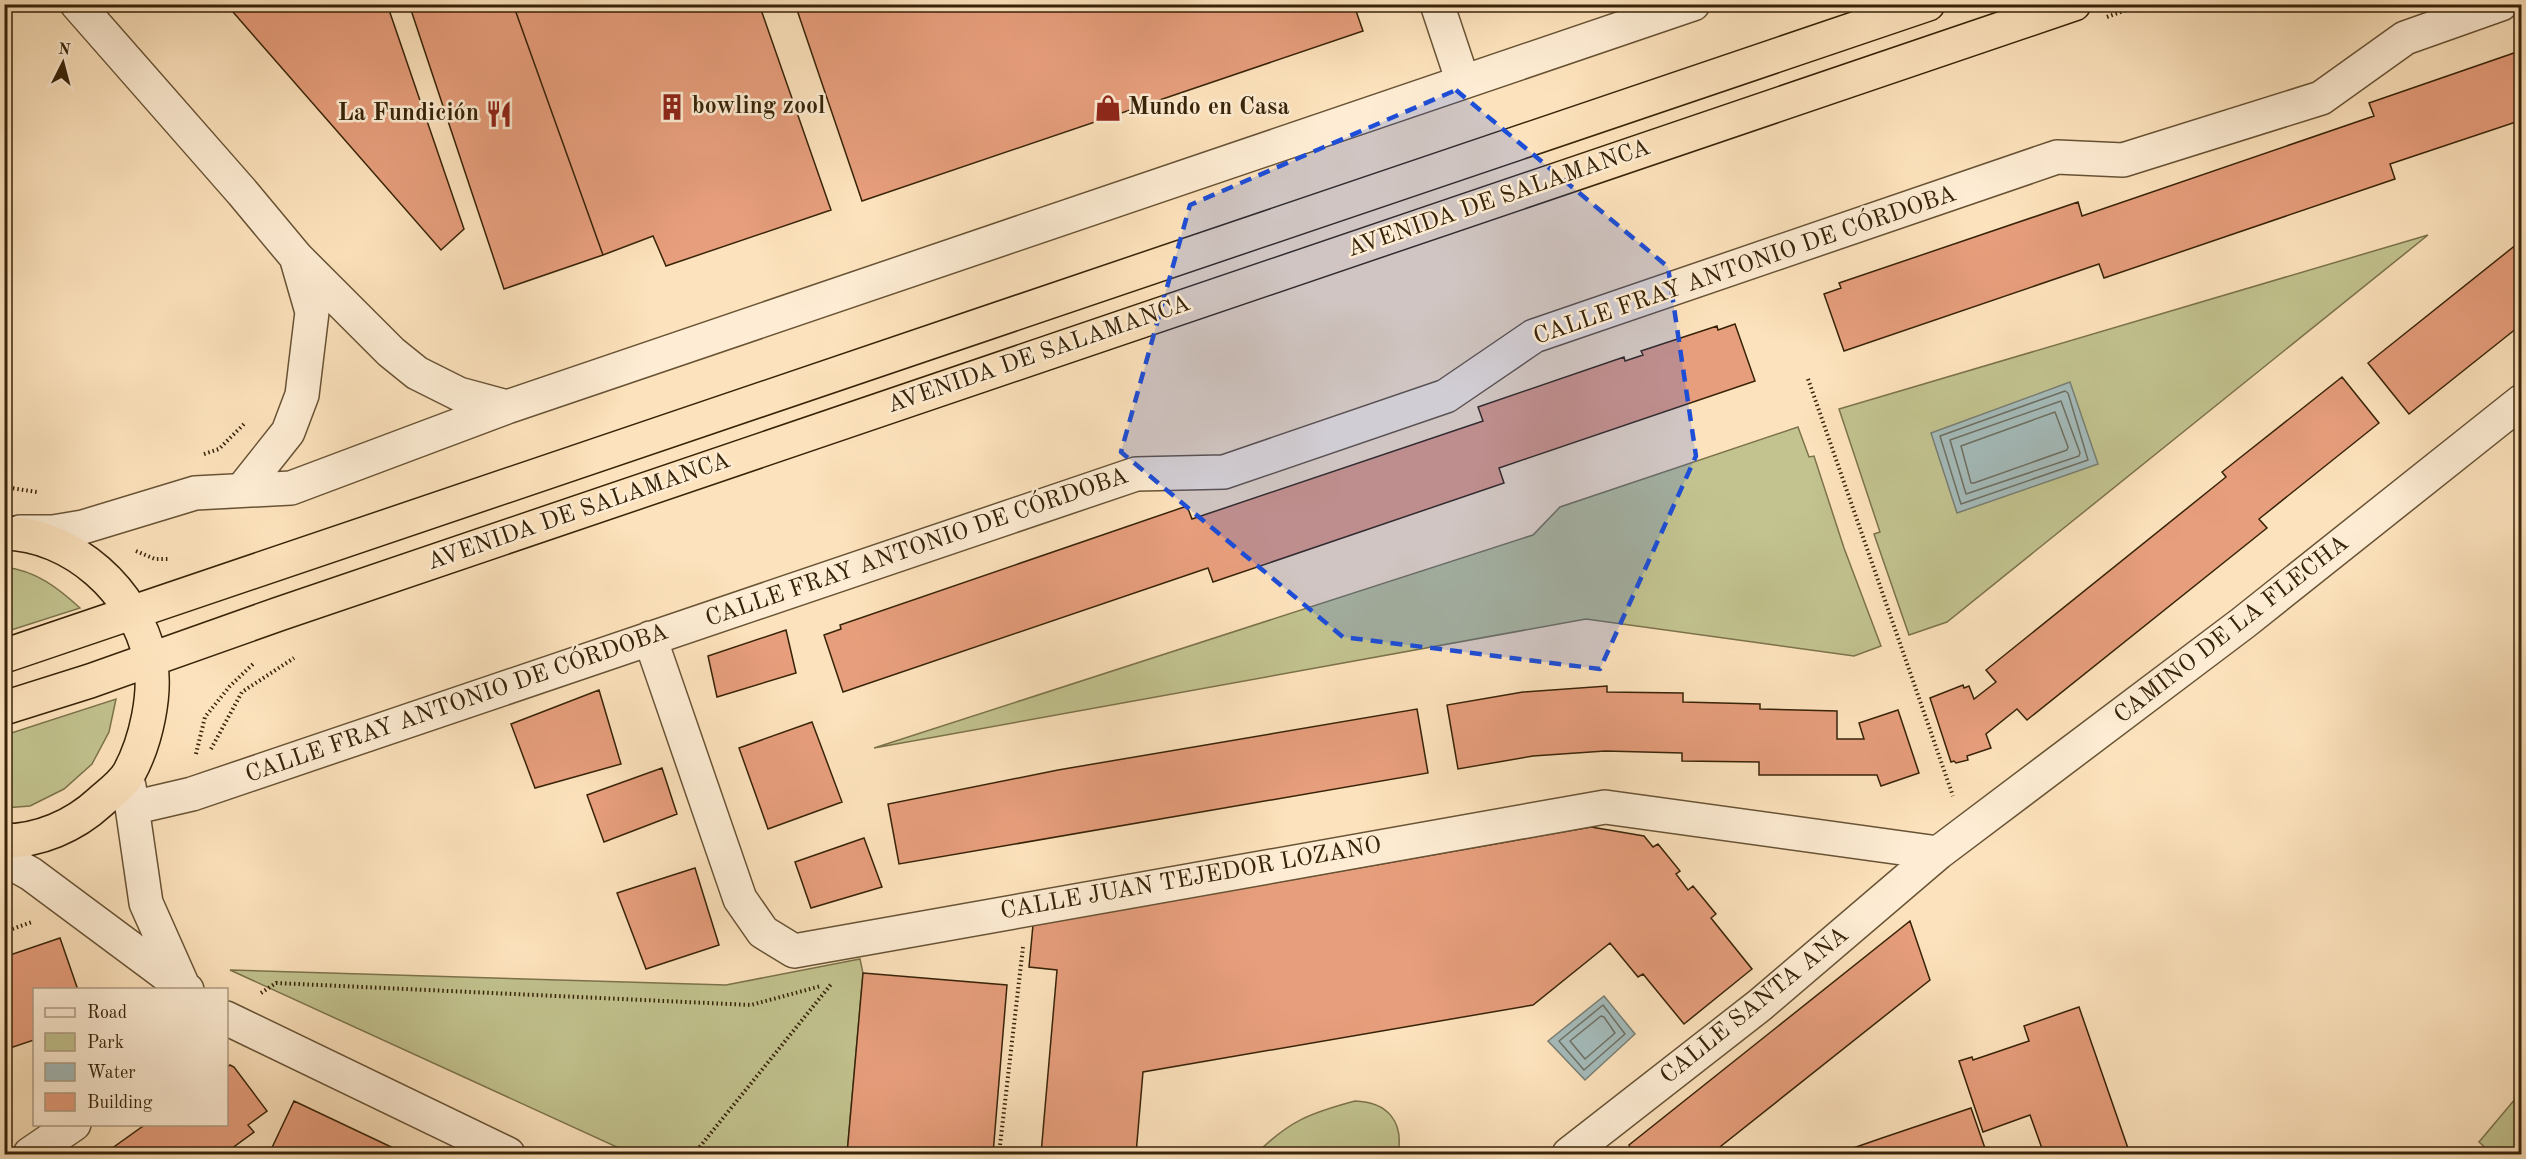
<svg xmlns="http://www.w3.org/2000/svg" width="2526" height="1159" font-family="'Old Standard TT',serif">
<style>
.green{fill:#c2c38f;stroke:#7c734c;stroke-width:1.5}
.water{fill:#a4bbbb;stroke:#787e73;stroke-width:1.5}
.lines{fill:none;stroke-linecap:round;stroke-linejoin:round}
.shore{stroke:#6e6f62;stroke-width:1.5}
.building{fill:#e79e7c;stroke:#372308;stroke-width:1.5}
.street-casing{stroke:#685335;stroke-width:36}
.highway-casing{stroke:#372308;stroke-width:36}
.path{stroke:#372308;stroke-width:4;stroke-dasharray:1.5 3;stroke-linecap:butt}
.street{stroke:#feedd4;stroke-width:33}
.highway{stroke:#fde3bd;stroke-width:33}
.marked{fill:#1d4ed8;fill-opacity:0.2;stroke:#1d4ed8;stroke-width:4.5;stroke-dasharray:12 8;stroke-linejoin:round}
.labels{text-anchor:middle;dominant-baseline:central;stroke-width:5;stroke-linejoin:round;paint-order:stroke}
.poi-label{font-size:24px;font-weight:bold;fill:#372308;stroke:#feedd4;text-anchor:start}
.street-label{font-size:24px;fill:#372308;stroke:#feedd4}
</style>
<rect width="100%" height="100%" fill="#fde3bd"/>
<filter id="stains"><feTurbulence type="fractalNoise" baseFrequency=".00333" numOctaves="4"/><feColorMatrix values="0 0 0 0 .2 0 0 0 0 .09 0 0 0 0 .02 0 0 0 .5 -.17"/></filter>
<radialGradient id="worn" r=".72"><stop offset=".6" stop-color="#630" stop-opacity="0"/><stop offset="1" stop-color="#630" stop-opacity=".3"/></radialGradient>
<!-- green -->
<path class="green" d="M2428,235L1947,622L1909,635L1874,534L1880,532L1839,409Z
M1798,427L1809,457L1814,456L1844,548L1881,646L1854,656L1586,619L874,748L1533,535L1560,507Z
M5,567C36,571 57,587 80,608L5,632Z
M116,699L109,732L92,764L64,789L30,806L5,808V735Z
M860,959L863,973L847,1154H632L230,970L726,985Z
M2521,1092V1154H2492L2479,1142Z
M1355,1101C1388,1102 1404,1122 1398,1154H1256C1289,1121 1310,1113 1355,1101Z"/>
<!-- water -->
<path class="water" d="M2070,382L2098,464L1957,513L1931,433Z
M1604,996L1635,1034L1585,1080L1548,1041Z"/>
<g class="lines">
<!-- shore -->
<path class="shore" d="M2065,391L2068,393L2088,460L1961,504L1940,436Z
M2061,401L2080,453L2079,456L1966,494L1950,440Z
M2055,412L2068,447L2067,450L1974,483H1971L1961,446Z
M1603,1005L1625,1034L1584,1070L1559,1041Z
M1601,1016L1604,1017L1615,1033L1585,1059L1570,1041Z"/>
</g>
<!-- building -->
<path class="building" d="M226,4H387L464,229L441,250Z
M409,4H513L603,255L504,289Z
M513,4H759L831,210L666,266L653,236L603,255Z
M795,4H1365L1355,8L1363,31L862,201Z
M2514,53L2522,68V120L2390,164L2395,179L2104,278L2099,264L1844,351L1824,294L1841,288L1839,283L2078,202L2082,216L2374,116L2369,103Z
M2522,240V324L2409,414L2368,363Z
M1735,324L1755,381L1499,468L1504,483L1213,582L1208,568L843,692L824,635L841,629L840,625L1187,506L1192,519L1483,421L1478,407L1624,357L1625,361L1643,355L1641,351L1717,326L1718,330Z
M2342,377L2379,423L2259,519L2267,528L2027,720L2017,709L1986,734L1991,748L1967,756L1968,760L1956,763L1954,761L1951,762L1930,698L1963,685L1964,688L1969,686L1974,699L1996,682L1986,670L2226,477L2222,472Z
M786,630L796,673L717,697L708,656Z
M1607,686V692L1683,693V702L1760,704V709L1837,711V739H1864L1859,723L1898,710L1919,773L1881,786L1877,775H1759V762L1682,761V753L1644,752L1605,751L1533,756L1458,769L1447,705L1523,692Z
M599,690L621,764L535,788L511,724Z
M1417,709L1428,773L899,864L888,804L1058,770Z
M812,722L842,802L768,829L739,748Z
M662,768L677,814L604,842L587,795Z
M1591,827L1644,836L1653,847L1658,844L1680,871L1676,874L1688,890L1693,886L1716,914L1711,918L1752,969L1684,1024L1643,974L1638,977L1610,943L1533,1005L1143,1072L1136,1154H1041L1057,970L1029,967L1033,925Z
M864,838L882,887L811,908L795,862Z
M695,868L719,945L646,969L617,893Z
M1910,921L1930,980L1711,1154H1633L1629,1145Z
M60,938L78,990H34V1040L4,1050V957Z
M863,973L1007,985L993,1154H847Z
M2079,1007L2130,1154H2044L2030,1115L1983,1132L1959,1061L1972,1057L1973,1060L2029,1041L2024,1026Z
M230,1065L234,1067L267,1111L248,1125L254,1132L224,1154H104L146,1124H226V1068Z
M294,1101L406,1154H269Z
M1971,1108L1987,1154H1836L1882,1138Z"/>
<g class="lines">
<defs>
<path id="street" d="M77,4L242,192L297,258L391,352L417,373L459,394L507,407
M1437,4L1463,82
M242,490L288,432L302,395L312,312L297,260
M20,532H53L83,527L195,493L291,488L507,407L1693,4
M650,638L740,899L763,932L794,951L1605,807L1938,853
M129,786L146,903L182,984
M132,808L192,794L1136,474L1224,472L1446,396L1534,336L2057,157L2123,160L2321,98L2405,38L2501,4
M4,859L31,874L187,990
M226,1018L508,1154
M30,1154L74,1124
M1569,1154L1760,1005L1938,853L2243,623L2522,401"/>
<path id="highway" d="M4,533C73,534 136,592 150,658C157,693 146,742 129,773C123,784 109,794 100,802C74,826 39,841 4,841
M4,656L1928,4
M4,708L90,681L279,614L2074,4"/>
</defs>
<!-- street casing -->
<use href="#street" class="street-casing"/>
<!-- highway casing -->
<use href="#highway" class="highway-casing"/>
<!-- path -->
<path class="path" d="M2107,17L2143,4
M1808,379L1953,796
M204,454L219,449L245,423
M4,487L37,492
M136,551L155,559H169
M211,749L242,692L294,658
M196,754L205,717L230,686L253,664
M4,932L32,922
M261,993L276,983L751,1005L821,986
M694,1154L832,983
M999,1154L1023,947"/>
<!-- street -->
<use href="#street" class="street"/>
<!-- highway -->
<use href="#highway" class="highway"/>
</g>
<!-- marked area -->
<path class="marked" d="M1456,90L1668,267L1696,456L1600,669L1343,637L1121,452L1190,205Z"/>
<!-- icons -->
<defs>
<symbol id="building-bare" viewBox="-9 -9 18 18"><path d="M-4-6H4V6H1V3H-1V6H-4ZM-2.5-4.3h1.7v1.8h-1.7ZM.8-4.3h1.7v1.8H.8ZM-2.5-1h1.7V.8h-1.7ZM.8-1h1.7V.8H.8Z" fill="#8f2418" stroke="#feedd4" stroke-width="2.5" paint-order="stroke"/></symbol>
<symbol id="shop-bare" viewBox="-9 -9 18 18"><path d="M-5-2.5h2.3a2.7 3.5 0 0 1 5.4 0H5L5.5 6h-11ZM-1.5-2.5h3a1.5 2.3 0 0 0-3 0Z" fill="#8f2418" stroke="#feedd4" stroke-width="2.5" paint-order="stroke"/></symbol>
<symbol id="restaurant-bare" viewBox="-9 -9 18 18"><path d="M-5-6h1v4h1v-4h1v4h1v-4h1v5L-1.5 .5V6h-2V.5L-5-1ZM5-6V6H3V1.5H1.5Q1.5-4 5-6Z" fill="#8f2418" stroke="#feedd4" stroke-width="2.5" paint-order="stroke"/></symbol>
</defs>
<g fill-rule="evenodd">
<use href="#building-bare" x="653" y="88" width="38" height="38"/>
<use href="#shop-bare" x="1089" y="89" width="38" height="38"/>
<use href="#restaurant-bare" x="480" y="95" width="38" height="38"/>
</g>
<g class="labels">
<!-- poi labels -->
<g class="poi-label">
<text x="692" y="107">bowling zool</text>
<text x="1128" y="108">Mundo en Casa</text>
<text x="479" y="114" text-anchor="end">La Fundición</text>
</g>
<!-- street labels -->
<g class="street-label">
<text transform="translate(1499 199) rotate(-19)">AVENIDA DE SALAMANCA</text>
<text transform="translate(1745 266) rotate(-19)">CALLE FRAY ANTONIO DE CÓRDOBA</text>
<text transform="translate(1039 355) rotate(-19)">AVENIDA DE SALAMANCA</text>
<text transform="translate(579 512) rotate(-19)">AVENIDA DE SALAMANCA</text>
<text transform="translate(917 548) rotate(-19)">CALLE FRAY ANTONIO DE CÓRDOBA</text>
<text transform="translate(2232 630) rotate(-38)">CAMINO DE LA FLECHA</text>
<text transform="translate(457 704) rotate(-19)">CALLE FRAY ANTONIO DE CÓRDOBA</text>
<text transform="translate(1191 879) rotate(-10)">CALLE JUAN TEJEDOR LOZANO</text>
<text transform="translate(1755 1006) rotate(-39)">CALLE SANTA ANA</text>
</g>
</g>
<!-- margin -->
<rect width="2526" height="1159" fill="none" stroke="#fde3bd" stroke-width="24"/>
<rect x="6" y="6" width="2514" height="1147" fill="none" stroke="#372308" stroke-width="3"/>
<rect x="12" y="12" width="2502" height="1135" fill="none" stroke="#372308" stroke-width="1.5"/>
<!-- legend -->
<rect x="33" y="988" width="195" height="138" fill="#feedd4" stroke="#ae9c82" stroke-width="1.5"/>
<rect x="45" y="1008" width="30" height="9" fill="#feedd4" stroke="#ae9c82" stroke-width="1.5"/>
<text x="87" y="1018" font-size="18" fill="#372308">Road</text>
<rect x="45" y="1033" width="30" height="18" fill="#c2c38f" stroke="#ae9c82" stroke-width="1.5"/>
<text x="87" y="1048" font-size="18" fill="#372308">Park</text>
<rect x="45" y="1063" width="30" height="18" fill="#a4bbbb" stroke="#ae9c82" stroke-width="1.5"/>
<text x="87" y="1078" font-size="18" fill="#372308">Water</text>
<rect x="45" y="1093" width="30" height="18" fill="#e79e7c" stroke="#ae9c82" stroke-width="1.5"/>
<text x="87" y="1108" font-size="18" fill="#372308">Building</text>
<!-- north arrow -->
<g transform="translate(63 63) rotate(6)" stroke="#feedd4" stroke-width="4.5" paint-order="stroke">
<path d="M0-4.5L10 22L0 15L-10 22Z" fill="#372308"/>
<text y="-9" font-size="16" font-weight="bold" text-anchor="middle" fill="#372308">N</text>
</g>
<rect width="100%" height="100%" filter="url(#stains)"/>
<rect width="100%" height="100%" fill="url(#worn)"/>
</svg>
